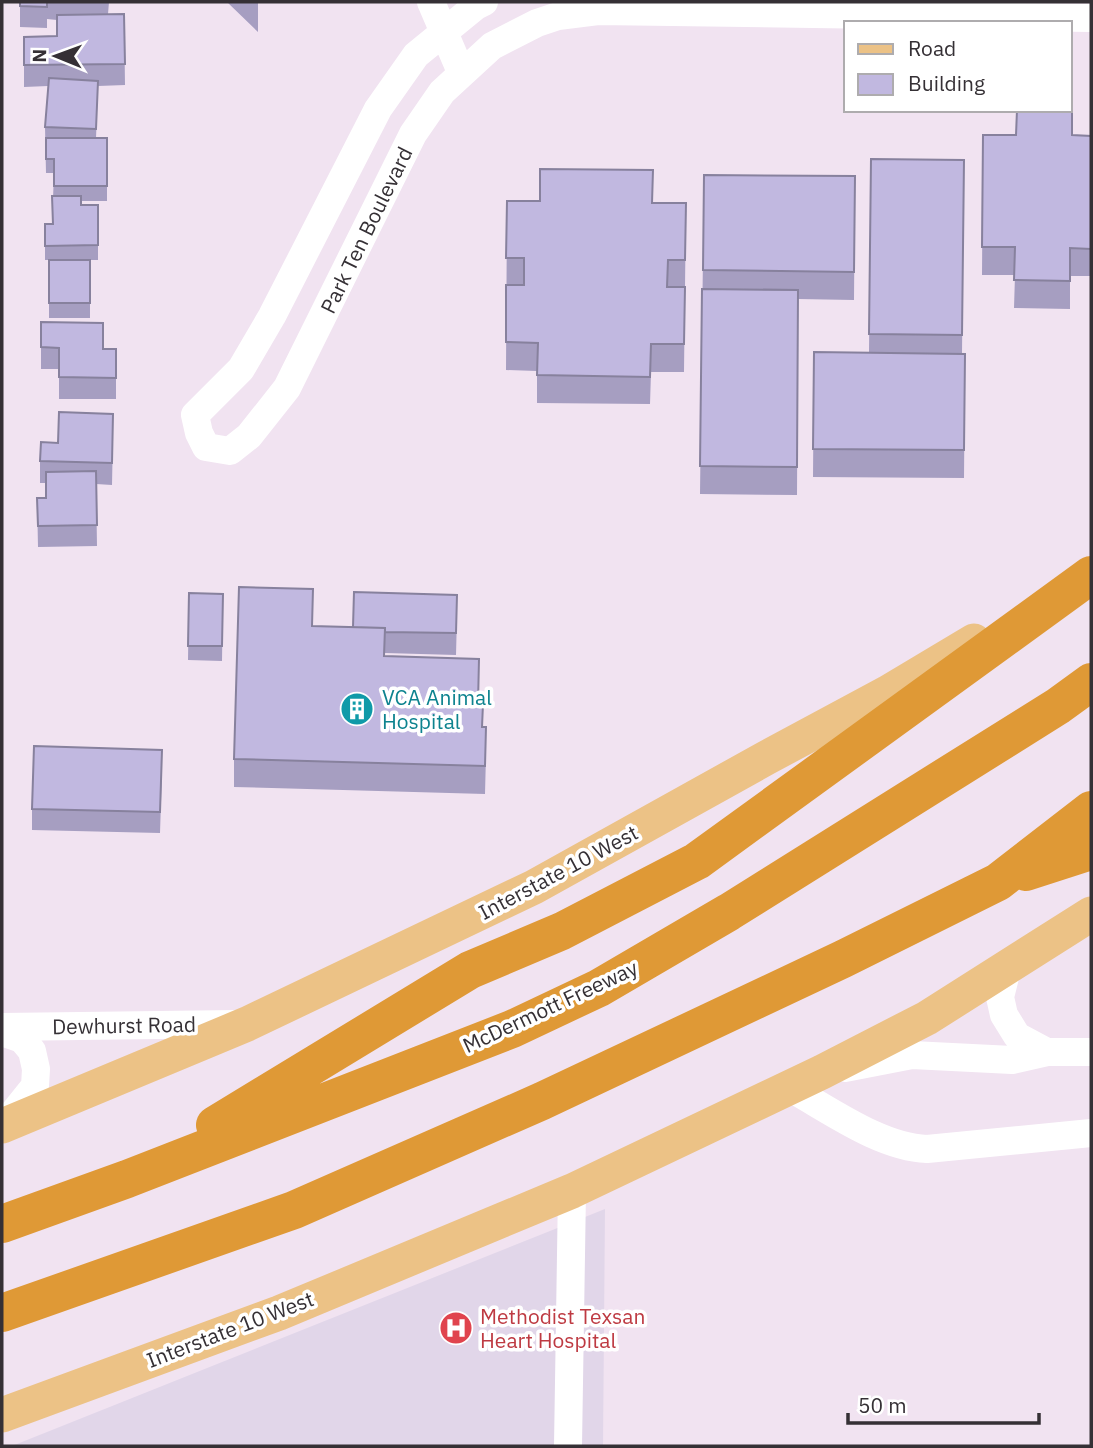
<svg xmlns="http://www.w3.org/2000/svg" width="1093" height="1448" font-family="'IBM Plex Sans',sans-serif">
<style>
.medical{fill:#e1d6e9}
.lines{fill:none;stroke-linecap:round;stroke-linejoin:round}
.minor{stroke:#fff;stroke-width:28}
.major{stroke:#ecc286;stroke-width:35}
.highway{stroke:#df9936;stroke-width:38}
.wall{fill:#a69ec1}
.building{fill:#c1b8e0;stroke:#87819d;stroke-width:2}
.labels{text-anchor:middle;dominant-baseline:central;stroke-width:7;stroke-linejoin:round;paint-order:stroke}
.street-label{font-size:21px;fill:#353035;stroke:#fff}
.culture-label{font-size:21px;fill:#0d838f;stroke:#fff;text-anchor:start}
.health-label{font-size:21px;fill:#be3a42;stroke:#fff;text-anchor:start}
</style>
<rect width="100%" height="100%" fill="#f1e3f1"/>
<!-- medical -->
<path class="medical" d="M605,1209L603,1446H12Z"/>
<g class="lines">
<!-- minor -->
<path class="minor" d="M431,2L461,72
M484,2L476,6L416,55L378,109L272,316L241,369L195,415L199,433L206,447L230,451L249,436L287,388L413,134L442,92L492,46L537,23L558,16L598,11L1091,18
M1007,969L1000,997L1004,1015L1017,1036L1047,1052
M2,1027L237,1024
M2,1032L22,1039L32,1051L36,1069L35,1086L3,1126
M845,1068L912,1055L1012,1060L1047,1052H1091
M790,1088C830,1110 880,1147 927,1149L1091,1133
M568,1446L572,1191"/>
<!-- major -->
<path class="major" d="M2,1126L247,1024L534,887L766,758L887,693L974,641
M2,1415L279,1313L572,1191L822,1072L927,1018L1091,914"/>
<!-- highway -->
<path class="highway" d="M1026,872L1091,851
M215,1125L470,970L562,931L697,861L1091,575
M2,1224L127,1179L512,1029L599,988L729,912L1058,706L1091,682
M2,1313L294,1210L542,1101L843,959L998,882L1091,810"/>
</g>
<!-- wall -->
<path class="wall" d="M20,2H109L108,14H124L125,85L98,86L96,138H107V201H81V205H98V260H51H90V318H49V260H45V224H52L54,173H46L45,127L48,86L24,87V58L57,36V20L47,19V28L20,27Z
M227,2H258V32Z
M983,135L1091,136V276H1070V309L1014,308L1015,275H982Z
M871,159L964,160L962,354H965L964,478L813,477L814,352L869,353Z
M704,175L855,176L854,300L798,299L797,495L700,494Z
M507,201L686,203L684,372H651L650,404L537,403V371L506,370Z
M41,322L103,349H116V399H59V369H41Z
M113,435L112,485L96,484L97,546L38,547L37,498H46V483H40V461L58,443Z
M189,593L223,594L222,661L188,660Z
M457,616L456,655L385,653V656L479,704L483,727L486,755L485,794L234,787V759L313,626L353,627Z
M162,771L160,833L32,830V809Z"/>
<!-- building -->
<path class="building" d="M20,2H47V7L20,6Z
M124,14L125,64L24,65V37L57,36V15Z
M49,78L98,81L96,129L45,127Z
M1070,101H1072V135L1091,136V249L1070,248V281L1014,280L1015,247H982L983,135H1016L1017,110H1070Z
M46,138H107V186H54V159H46Z
M871,159L964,160L962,335L869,334Z
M540,169L653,170L652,203H686L685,260H668L667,287H685L684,344H651L650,377L537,375L538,343L506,342V285H524V258H506L507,201H540Z
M704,175L855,176L854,272L703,270Z
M52,196H81V205H98V245L45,246V224H53Z
M49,260H90V303H49Z
M702,289L798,290L797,467L700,466Z
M41,322L103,323V349H116V378L59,377V348L41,347Z
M814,352L965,354L964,450L813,449Z
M59,412L113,414L112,463L40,461L41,442L58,443Z
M96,471L97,525L38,526L37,498H46V472Z
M239,587L313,589L312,626L385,628L384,656L479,659L478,704H483L482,727H486L485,766L234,759Z
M354,592L457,595L456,633L385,632V628L353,627Z
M189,593L223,594L222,646H188Z
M34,746L162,750L160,812L32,809Z"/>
<!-- icons -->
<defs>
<symbol id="building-disc" viewBox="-11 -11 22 22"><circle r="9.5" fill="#0f9aa8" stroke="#fff"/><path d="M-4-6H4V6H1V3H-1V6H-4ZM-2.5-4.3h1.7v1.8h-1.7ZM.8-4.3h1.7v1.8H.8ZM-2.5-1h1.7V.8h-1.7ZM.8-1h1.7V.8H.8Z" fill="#fff"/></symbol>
<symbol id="hospital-disc" viewBox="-11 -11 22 22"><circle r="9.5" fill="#e0444e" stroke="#fff"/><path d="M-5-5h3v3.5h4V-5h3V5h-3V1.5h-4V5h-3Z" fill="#fff"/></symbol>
</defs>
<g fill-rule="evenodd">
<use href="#building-disc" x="338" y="690" width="38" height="38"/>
<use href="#hospital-disc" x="437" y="1309" width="38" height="38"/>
</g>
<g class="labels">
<!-- street labels -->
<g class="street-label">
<text transform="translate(366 230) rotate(-64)">Park Ten Boulevard</text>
<text transform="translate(558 872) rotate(-28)">Interstate 10 West</text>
<text transform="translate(550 1006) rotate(-25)">McDermott Freeway</text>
<text transform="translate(124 1025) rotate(-1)">Dewhurst Road</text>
<text transform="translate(230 1329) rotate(-21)">Interstate 10 West</text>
</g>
<!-- culture labels -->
<g class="culture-label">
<text x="382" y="697">VCA Animal<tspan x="382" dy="24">Hospital</tspan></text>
</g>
<!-- health labels -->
<g class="health-label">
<text x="480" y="1316">Methodist Texsan<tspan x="480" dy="24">Heart Hospital</tspan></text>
</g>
</g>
<!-- border -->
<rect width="1093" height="1448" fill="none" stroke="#353035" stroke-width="7"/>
<!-- legend -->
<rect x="844" y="21" width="228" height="91" fill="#ffffff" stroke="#aeacae" stroke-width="2"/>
<rect x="858" y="44" width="35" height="10" fill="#ecc286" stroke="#aeacae" stroke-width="2"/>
<text x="908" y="56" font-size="21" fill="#353035">Road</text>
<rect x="858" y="74" width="35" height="21" fill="#c1b8e0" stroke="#aeacae" stroke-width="2"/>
<text x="908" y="91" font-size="21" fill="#353035">Building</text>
<!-- north arrow -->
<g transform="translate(56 56) rotate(271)" stroke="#ffffff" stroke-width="5" paint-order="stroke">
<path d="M0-5L12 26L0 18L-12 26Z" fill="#353035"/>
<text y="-10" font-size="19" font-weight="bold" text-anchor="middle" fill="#353035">N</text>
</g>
<!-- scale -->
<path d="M848 1413v10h191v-10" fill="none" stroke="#353035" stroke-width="3.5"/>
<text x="858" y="1413" font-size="21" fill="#353035" stroke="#ffffff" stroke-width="5" paint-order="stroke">50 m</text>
</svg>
